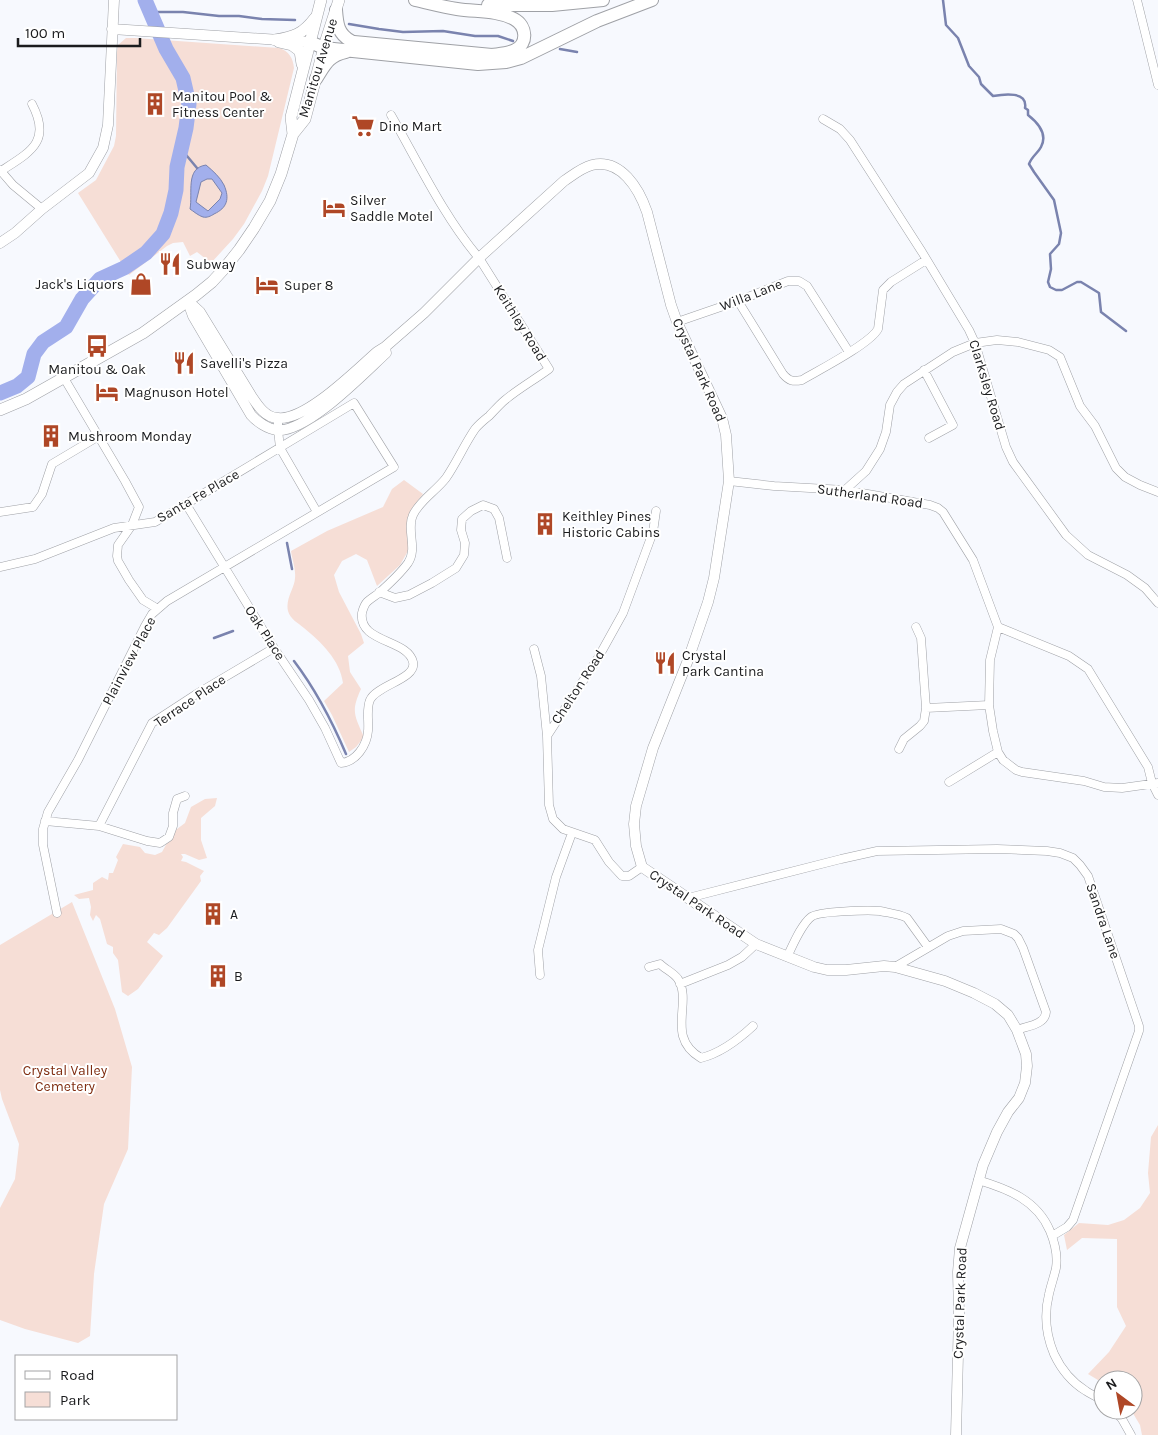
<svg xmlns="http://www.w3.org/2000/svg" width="1158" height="1435" font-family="Karla,sans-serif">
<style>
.green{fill:#f6ded6}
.water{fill:#a2afec;stroke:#7a83ae;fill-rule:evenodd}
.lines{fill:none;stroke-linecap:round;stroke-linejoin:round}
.stream{stroke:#7a83ae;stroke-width:2.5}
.river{stroke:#a2afec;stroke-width:15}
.minor-casing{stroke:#9fa1a6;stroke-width:9}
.tertiary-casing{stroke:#9fa1a6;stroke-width:11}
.secondary-casing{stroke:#9fa1a6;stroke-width:12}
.trunk-casing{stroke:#9fa1a6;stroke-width:14}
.minor{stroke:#fff;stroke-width:8}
.tertiary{stroke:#fff;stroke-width:10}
.secondary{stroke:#fff;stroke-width:11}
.trunk{stroke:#fff;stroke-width:12}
.labels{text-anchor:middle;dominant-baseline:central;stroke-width:4;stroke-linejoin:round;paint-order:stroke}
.street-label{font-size:14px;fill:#1b1c1e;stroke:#fff}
.poi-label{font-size:14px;fill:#1b1c1e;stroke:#fff;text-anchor:start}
.park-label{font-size:14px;fill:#7f2d11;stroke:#fff}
</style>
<rect width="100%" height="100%" fill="#f7f9fe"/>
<!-- green -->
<path class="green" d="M126,38H135L279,48C289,51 293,58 294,68L268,176L262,191L244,224L233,239L211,263L197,252L190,256L183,242L173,243L167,246L129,275L78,193L96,180L114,146L116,136L117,52L118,45Z
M404,480L423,494L413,507L409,522L408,551L400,565L377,586L367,560L356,554L342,561L334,575L339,592L361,634L364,643L348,656L350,672L361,689C351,711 354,715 364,737L356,747L349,752L332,715L324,701L343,683C340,660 321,642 304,628C298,623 290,619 288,611C285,599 295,587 295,578C296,569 292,559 291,551L327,531L383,507L392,489Z
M217,798L215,806L201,818V840L207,858L199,860L185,854H181L183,857L181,861L186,862L204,871L200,876L201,881L167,928L159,935L154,933L147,942L163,956L138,989L128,996L122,992L118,960L113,953V947L107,944L100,919L96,915L93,921L90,915L91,907L89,898L79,899L74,895L93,890V883L102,877L108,880L109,873H113L118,860L116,857L123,844L140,847L145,853L155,855L162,852L173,832L185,823L191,807L205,799Z
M72,902L115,1009L132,1067L128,1149L104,1204L94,1274L90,1336L78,1343L25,1329L0,1320V1208L15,1179L19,1144L2,1099L0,1090V945Z
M1158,1125V1435H1142L1140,1425L1131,1410H1133V1380H1103V1383L1088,1374L1109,1352L1126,1326L1117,1307V1239L1082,1238L1067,1250L1064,1235L1079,1223L1108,1225L1124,1220L1140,1208L1150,1193L1148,1173L1151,1137Z"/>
<!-- water -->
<path class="water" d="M206,165C213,171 220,177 224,185C230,199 227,208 214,214C211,216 207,218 203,217C199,216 193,211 190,209C193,193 185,168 206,165ZM207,179H212L222,193L220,199L208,211L196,202L201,182Z"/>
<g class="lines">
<!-- stream -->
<path class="stream" d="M943,0L946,25L958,38L969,66L979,77L981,84L993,96C1004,94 1028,91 1025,108L1028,110V115C1037,122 1048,134 1041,147C1038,153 1032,156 1029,164L1034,172L1054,200L1061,233L1059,244L1050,254L1051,269L1048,282L1050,287L1056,290H1062L1077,282H1081L1099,293L1101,312L1126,331
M148,7L155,12H183L219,16H239L262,19L295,20
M349,24L379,29L403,32L443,31L475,36H498L513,41
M560,49L577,52
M182,150L197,168
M287,543L292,569
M214,638L233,631
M294,661C316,690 332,721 346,754"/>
<!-- river -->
<path class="river" d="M0,393L17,386L28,377L34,354L43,342L66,327L82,299L100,279L124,268L146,253L163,234L171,213L176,190L177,167L186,128L189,104L183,78L166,49L145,0"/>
<defs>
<path id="minor" d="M1137,0L1158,85
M823,119L840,129L850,140L922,252L969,330L975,343L1006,447L1013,462L1066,535L1088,555L1127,575L1145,588L1158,603
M0,170L13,185L42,209
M1,171C30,152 52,142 32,104
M738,301L783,374C789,381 793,382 802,380C819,370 870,344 878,329L883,290L891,282L926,260
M677,322L738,301L788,281H799L807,286L849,352
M924,370L953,425L929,438
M64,378L125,481L139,507L132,525L118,545L117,556L118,561L129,580L143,600L158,609
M278,418V430L280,448L317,512
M729,481L774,486L845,490L930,505L938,508L943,512L973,560L998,627L990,660L989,705L993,731L998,752L1003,760L1016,770L1022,772L1084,781L1104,787L1122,788L1158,783
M845,490L866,471L880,449L886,432L890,405L897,392L904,384L953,352L975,343L997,340L1018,342L1049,350L1060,357L1080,406L1095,426L1116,468L1125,477L1140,485L1158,492
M186,504L274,648L309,700L325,728L341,763C356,762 367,745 368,731C369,721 366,709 370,700C377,685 417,679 413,662C408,639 358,643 362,613C363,609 364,605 367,602C370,599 375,596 379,593C389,584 400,574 408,563C418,548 406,530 413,515C420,500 436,491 446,478C457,462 464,445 475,429C479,424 484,420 489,416C494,411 499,405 505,400C518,389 534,380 549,369L479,258C444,217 418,162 391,115
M0,512L33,507L42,494L52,464L99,436
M0,567L35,559L114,528L155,522L186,504L354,403L394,467L167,601L152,614L145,626L78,760L48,812L43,829V845L57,913
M379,592L395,598L409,595L432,583L456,568L464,555L465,543L461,530L462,519L471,511L483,505L494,509L499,518L507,558
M998,627L1069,656L1088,669L1148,767L1152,783L1158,795
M534,649L541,676L547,736
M926,708L989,705
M899,749L904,739L920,726L924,721L926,708L921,638L916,627
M949,782L998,752
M45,821L99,826L147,841L160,843L169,837L173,826V813L177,799L185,796
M99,826L152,723L198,693L274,648
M642,867L629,876H622L609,862L595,840L563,829L553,819L549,805L547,736L598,658L623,613L653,532L656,511
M688,898L841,859L877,851L997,849L1047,851L1060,853L1073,858L1080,865L1088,876L1139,1026V1031L1073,1220L1067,1227L1052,1236
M787,957C793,945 801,925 811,917C818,911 869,910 880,911C889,913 899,914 907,918L928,947
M649,967L660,964C665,969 674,973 678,979C693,1003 665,1037 701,1058C721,1053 738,1040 753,1026
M895,967L948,936L963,931L1001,929L1014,934L1018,938L1023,948L1046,1012C1045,1025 1027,1026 1017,1030
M540,975L538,950L556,877L572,833
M680,984L728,965L742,957L756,944
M978,1180C1008,1189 1037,1200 1050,1231C1055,1243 1058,1255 1056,1268C1054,1277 1051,1285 1049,1294C1044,1314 1046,1335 1054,1354C1061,1369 1073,1383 1086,1391C1092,1395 1098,1397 1103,1401
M1114,1410L1122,1419L1131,1435"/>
<path id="tertiary" d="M112,29L310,42
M0,243L15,233L42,209L89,173L103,148L108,125L114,0
M188,301L200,312L252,397C258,406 266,418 278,418C306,421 356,370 377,352L385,347L424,313L479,258L564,181C573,175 581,168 592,165C621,158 639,189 647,212L671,305L677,322L722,418L726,435L729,481L714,578L708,602L688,660L653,748L636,806L634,824L636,846L642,867L756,944L814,967L827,970H846L884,966L895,967L945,981L974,993L995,1004L1008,1015L1017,1030L1026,1054L1027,1066L1025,1083L1019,1098L1008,1112L997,1132L983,1165L960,1248L958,1272L959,1314L956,1435
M188,302L193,316L251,415C257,422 268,429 277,430C307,433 364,373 386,353L385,348"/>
<path id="secondary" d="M275,40C294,37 303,34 315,18
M279,42L292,45L300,51L302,64
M293,134L291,117L321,0
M0,410L26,399L143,333L196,295L212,282L223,270L239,250L254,228L270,201L281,174L293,134L305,119L326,40L339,0"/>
<path id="trunk" d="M488,5H552L603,0
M336,10C337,24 338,34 351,41
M310,42L324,48L478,64L506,62L521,58L597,21L652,0
M354,42L492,55C499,54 507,54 515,50C528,44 527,26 514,19C497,10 476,12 457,9C443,7 429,3 415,0
M316,79C325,65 328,56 346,52"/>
</defs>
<!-- minor casing -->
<use href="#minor" class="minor-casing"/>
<!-- tertiary casing -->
<use href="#tertiary" class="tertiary-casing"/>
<!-- secondary casing -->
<use href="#secondary" class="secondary-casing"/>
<!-- trunk casing -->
<use href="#trunk" class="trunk-casing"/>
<!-- minor -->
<use href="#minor" class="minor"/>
<!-- tertiary -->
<use href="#tertiary" class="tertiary"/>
<!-- secondary -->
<use href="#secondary" class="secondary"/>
<!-- trunk -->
<use href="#trunk" class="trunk"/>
</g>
<!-- icons -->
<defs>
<symbol id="building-bare" viewBox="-9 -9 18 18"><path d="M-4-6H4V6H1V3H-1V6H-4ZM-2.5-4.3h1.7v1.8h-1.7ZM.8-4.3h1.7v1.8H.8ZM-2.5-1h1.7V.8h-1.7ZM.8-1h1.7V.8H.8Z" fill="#af4726" stroke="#fff" stroke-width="2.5" paint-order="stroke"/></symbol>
<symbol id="supermarket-bare" viewBox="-9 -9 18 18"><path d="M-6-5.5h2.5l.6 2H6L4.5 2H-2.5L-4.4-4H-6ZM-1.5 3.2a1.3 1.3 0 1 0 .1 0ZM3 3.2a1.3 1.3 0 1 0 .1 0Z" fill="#af4726" stroke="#fff" stroke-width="2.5" paint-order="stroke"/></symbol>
<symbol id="hotel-bare" viewBox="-9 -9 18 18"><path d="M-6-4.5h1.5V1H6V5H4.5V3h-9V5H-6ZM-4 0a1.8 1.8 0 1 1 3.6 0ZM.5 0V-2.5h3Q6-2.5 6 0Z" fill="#af4726" stroke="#fff" stroke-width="2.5" paint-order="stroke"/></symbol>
<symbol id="restaurant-bare" viewBox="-9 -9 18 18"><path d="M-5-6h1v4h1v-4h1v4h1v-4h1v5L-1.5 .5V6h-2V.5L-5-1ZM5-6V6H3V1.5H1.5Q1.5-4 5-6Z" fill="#af4726" stroke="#fff" stroke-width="2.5" paint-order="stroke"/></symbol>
<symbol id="shop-bare" viewBox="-9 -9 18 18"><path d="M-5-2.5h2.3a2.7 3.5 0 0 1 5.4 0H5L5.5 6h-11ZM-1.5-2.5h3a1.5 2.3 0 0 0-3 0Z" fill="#af4726" stroke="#fff" stroke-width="2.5" paint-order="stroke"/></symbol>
<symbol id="bus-bare" viewBox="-9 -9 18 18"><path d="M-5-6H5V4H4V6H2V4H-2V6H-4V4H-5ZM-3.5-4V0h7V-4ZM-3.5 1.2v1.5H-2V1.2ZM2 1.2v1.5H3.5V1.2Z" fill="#af4726" stroke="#fff" stroke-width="2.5" paint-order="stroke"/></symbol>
</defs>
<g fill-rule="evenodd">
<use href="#building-bare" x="139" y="88" width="32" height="32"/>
<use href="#supermarket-bare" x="347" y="110" width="32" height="32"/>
<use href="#hotel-bare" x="318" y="192" width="32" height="32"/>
<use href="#restaurant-bare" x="154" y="248" width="32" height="32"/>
<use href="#shop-bare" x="125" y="268" width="32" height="32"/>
<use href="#hotel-bare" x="251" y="269" width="32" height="32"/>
<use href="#bus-bare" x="81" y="330" width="32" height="32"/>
<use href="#restaurant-bare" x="168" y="347" width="32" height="32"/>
<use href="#hotel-bare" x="91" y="376" width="32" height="32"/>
<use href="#building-bare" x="35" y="420" width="32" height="32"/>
<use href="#building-bare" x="529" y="508" width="32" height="32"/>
<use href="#restaurant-bare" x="649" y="647" width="32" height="32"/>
<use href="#building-bare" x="197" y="898" width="32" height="32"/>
<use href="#building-bare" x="202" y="960" width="32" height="32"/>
</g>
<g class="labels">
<!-- street labels -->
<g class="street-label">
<text transform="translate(318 68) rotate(-73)">Manitou Avenue</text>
<text transform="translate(751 295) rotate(-21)">Willa Lane</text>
<text transform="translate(520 323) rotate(58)">Keithley Road</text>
<text transform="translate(699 370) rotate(66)">Crystal Park Road</text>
<text transform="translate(987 385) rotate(73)">Clarksley Road</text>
<text transform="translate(198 496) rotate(-30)">Santa Fe Place</text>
<text transform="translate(870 496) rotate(8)">Sutherland Road</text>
<text transform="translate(265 633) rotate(57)">Oak Place</text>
<text transform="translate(129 661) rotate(-62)">Plainview Place</text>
<text transform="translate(578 687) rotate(-57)">Chelton Road</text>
<text transform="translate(190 701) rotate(-34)">Terrace Place</text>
<text transform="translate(697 904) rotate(34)">Crystal Park Road</text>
<text transform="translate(1103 921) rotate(71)">Sandra Lane</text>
<text transform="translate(960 1303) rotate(-88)">Crystal Park Road</text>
</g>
<!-- poi labels -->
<g class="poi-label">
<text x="172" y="96">Manitou Pool &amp;<tspan x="172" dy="16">Fitness Center</tspan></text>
<text x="379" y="126">Dino Mart</text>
<text x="350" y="200">Silver<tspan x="350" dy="16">Saddle Motel</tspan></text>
<text x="186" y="264">Subway</text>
<text x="124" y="284" text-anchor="end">Jack's Liquors</text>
<text x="284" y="285">Super 8</text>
<text x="200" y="363">Savelli's Pizza</text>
<text x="97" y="369" text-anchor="middle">Manitou &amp; Oak</text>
<text x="124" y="392">Magnuson Hotel</text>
<text x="68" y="436">Mushroom Monday</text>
<text x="562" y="516">Keithley Pines<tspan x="562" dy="16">Historic Cabins</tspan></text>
<text x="682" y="655">Crystal<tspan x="682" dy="16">Park Cantina</tspan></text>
<text x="230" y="914">A</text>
<text x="234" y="976">B</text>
</g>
<!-- park labels -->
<g class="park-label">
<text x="65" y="1070">Crystal Valley<tspan x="65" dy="16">Cemetery</tspan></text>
</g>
</g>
<!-- legend -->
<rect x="15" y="1355" width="162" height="65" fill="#ffffff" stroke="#a4a4a5"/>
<rect x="25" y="1371" width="25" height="8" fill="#ffffff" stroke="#a4a4a5"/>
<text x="60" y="1380" font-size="15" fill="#1b1c1e">Road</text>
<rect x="25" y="1392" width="25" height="15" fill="#f6ded6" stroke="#a4a4a5"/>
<text x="60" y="1405" font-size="15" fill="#1b1c1e">Park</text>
<!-- north arrow -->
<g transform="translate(1118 1395) rotate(328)"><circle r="24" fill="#ffffff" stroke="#a4a4a5"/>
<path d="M0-4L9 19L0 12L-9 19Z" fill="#af4726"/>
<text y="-8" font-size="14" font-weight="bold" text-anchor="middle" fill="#1b1c1e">N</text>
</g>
<!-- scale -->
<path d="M18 38v8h122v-8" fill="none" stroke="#1b1c1e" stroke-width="2.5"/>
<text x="25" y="38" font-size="15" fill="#1b1c1e" stroke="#ffffff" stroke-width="4" paint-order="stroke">100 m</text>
</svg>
